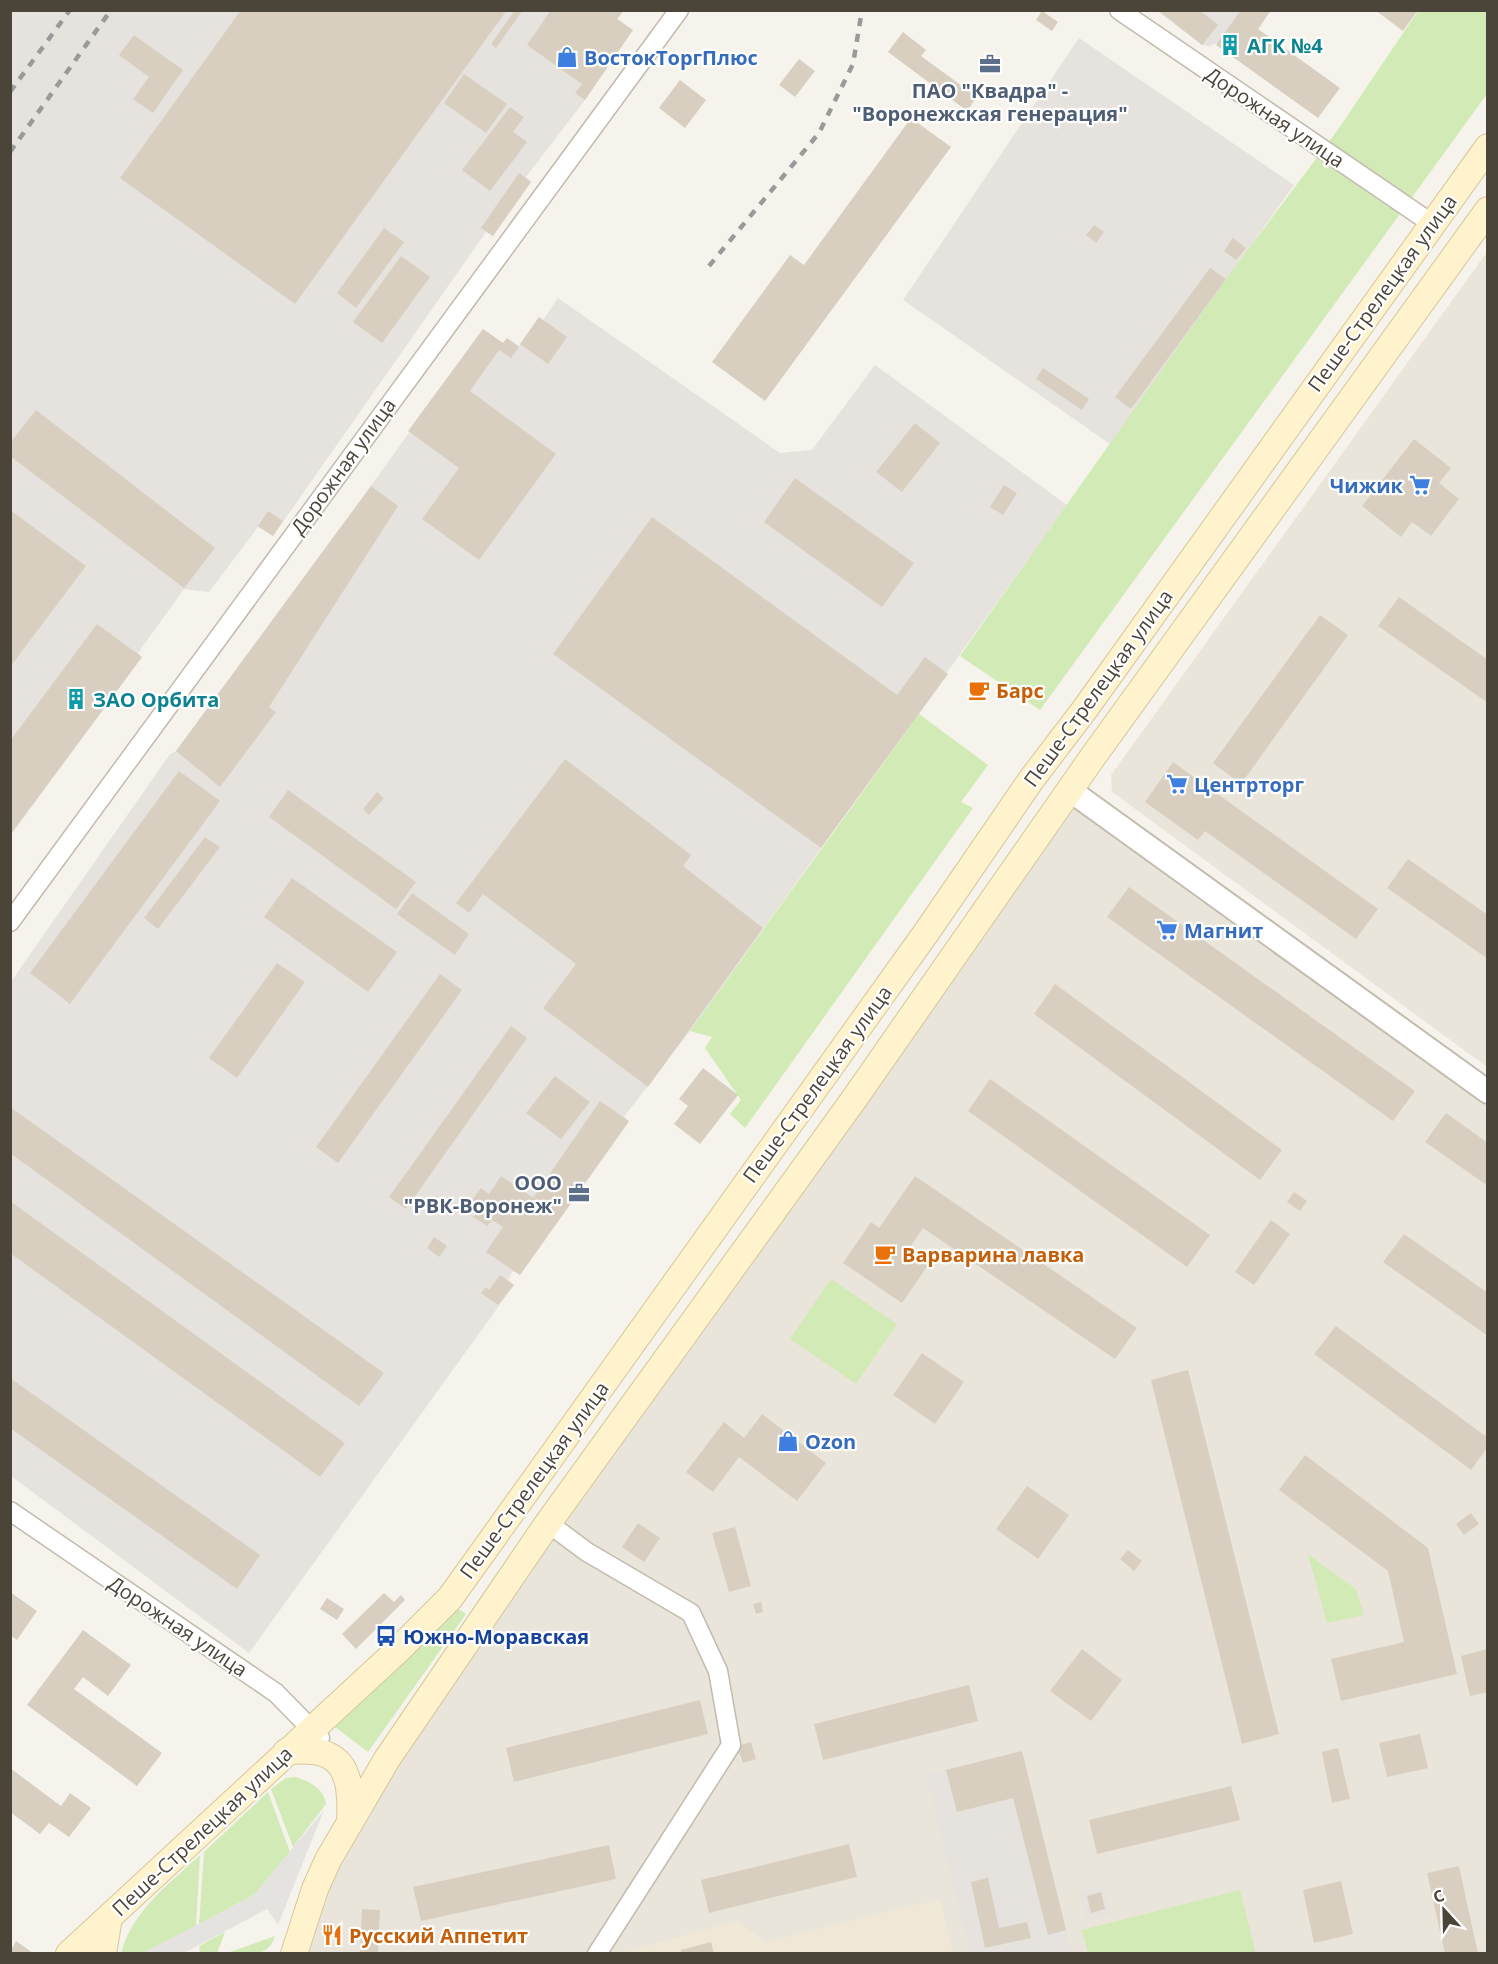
<svg xmlns="http://www.w3.org/2000/svg" width="1498" height="1964" font-family="'Open Sans',sans-serif">
<style>
.residential{fill:#eae5da}
.industrial{fill:#e6e2dd}
.education{fill:#efe8d6}
.green{fill:#d2eab5}
.parking{fill:#e5e3e0}
.building{fill:#d8cfc1}
.lines{fill:none;stroke-linecap:round;stroke-linejoin:round}
.minor-casing{stroke:#c2bbae;stroke-width:21}
.tertiary-casing{stroke:#c2bbae;stroke-width:26}
.secondary-casing{stroke:#d6c79b;stroke-width:28}
.minor{stroke:#fff;stroke-width:18}
.tertiary{stroke:#fff;stroke-width:22}
.secondary{stroke:#fff3cd;stroke-width:26}
.rail{stroke:#9a9a9a;stroke-width:4.5;stroke-dasharray:8 8;stroke-linecap:butt}
.labels{text-anchor:middle;dominant-baseline:central;stroke-width:4.5;stroke-linejoin:round;paint-order:stroke}
.culture-label{font-size:20px;font-weight:bold;fill:#0d838f;stroke:#fff;text-anchor:start}
.shop-label{font-size:20px;font-weight:bold;fill:#366cbe;stroke:#fff;text-anchor:start}
.service-label{font-size:20px;font-weight:bold;fill:#4e5e75;stroke:#fff}
.street-label{font-size:20px;fill:#4b4439;stroke:#fff}
.food-label{font-size:20px;font-weight:bold;fill:#c56008;stroke:#fff;text-anchor:start}
.transit-label{font-size:20px;font-weight:bold;fill:#164399;stroke:#fff;text-anchor:start}
</style>
<rect width="100%" height="100%" fill="#f6f3ec"/>
<!-- residential -->
<path class="residential" d="M1487,252V1067L1112,792L1111,775Z
M1071,791L1487,1092V1953L294,1954L328,1860Z"/>
<!-- industrial -->
<path class="industrial" d="M619,10L622,13L617,19L633,30L585,100L526,177L531,182L493,236L486,232L273,536L258,527L209,592L184,589L138,653L142,657L11,835V11Z
M1157,11H1271L1258,29L1209,46L1202,45Z
M1079,38L1294,185L1110,444L903,300Z
M558,298L780,453L812,450L875,365L1067,505L690,1031L624,1117L629,1122L520,1275L513,1271L508,1280L514,1285L249,1653L11,1476L10,983L170,754L176,751L371,486L483,329L503,343L507,338L519,346L539,317L543,320Z
M1022,1751L1072,1953H970L926,1775Z
M1103,1886L1111,1914L1087,1921L1079,1892Z"/>
<!-- education -->
<path class="education" d="M940,1899L953,1953L617,1954L737,1921L766,1942Z"/>
<!-- green -->
<path class="green" d="M1418,11H1487V94L1040,710L960,656L1226,279L1337,131Z
M919,714L988,765L961,802L973,808L745,1128L730,1114L741,1100L705,1048L712,1037L690,1031Z
M831,1279L897,1324L856,1384L790,1339Z
M1308,1554L1356,1589L1364,1615L1327,1623Z
M457,1608L466,1614L368,1752L335,1727L399,1668Z
M296,1777C311,1782 323,1788 326,1804L293,1847L271,1789L286,1778Z
M268,1792L290,1852L254,1895L199,1924L204,1852Z
M200,1855L196,1926L143,1953L121,1954C131,1912 170,1883 200,1855Z
M1240,1890L1256,1953H1088L1082,1930Z
M225,1932L217,1953H200L199,1946Z
M275,1936C268,1959 248,1954 227,1953Z"/>
<!-- parking -->
<path class="parking" d="M324,1810L278,1925L267,1909L184,1953H143L254,1895Z"/>
<!-- building -->
<path class="building" d="M241,10H507L295,304L120,178Z
M515,10H523L496,48L491,44Z
M551,10H619L622,13L617,19L633,30L585,100L575,93L582,84L527,45Z
M1158,10H1199L1218,25L1202,45Z
M1241,10H1271L1258,29L1340,88L1318,118L1216,45Z
M1375,10H1418L1403,31Z
M1042,11L1058,22L1052,31L1036,20Z
M903,32L926,50L921,56L977,97L967,111L888,52Z
M134,35L183,70L153,113L133,99L149,77L119,55Z
M799,59L815,71L795,97L779,85Z
M464,74L507,104L486,133L444,103Z
M680,80L706,100L685,128L659,108Z
M510,107L524,117L513,132L527,142L490,191L462,170Z
M911,118L951,147L765,401L712,362L790,255L804,265Z
M519,173L531,182L493,236L481,228Z
M1094,225L1104,232L1096,243L1086,235Z
M384,228L404,242L356,308L337,293Z
M1233,238L1246,248L1236,260L1224,251Z
M401,256L430,277L382,343L353,322Z
M1210,268L1226,279L1131,409L1115,397Z
M539,317L567,337L548,364L520,344Z
M483,329L503,343L507,338L519,347L511,358L499,350L470,391L556,454L479,560L422,519L459,468L408,431Z
M1043,368L1089,399L1082,410L1036,379Z
M36,410L215,548L184,588L10,456V443Z
M915,423L940,443L902,492L876,472Z
M1414,439L1451,468L1439,483L1459,499L1431,536L1412,522L1401,537L1362,506Z
M795,478L914,563L882,607L764,522Z
M1004,485L1017,493L1003,515L990,507Z
M371,486L398,506L269,707L276,712L220,787L176,751Z
M10,510L86,566L10,667Z
M268,511L283,521L273,536L258,526Z
M652,517L897,695L925,657L948,674L821,848L553,654Z
M1399,597L1488,660V703L1378,626Z
M1320,615L1348,635L1241,784L1213,763Z
M97,624L142,657L10,835V741Z
M565,759L691,855L683,866L763,928L648,1087L543,1008L576,964L483,894L469,913L456,903Z
M1173,762L1378,909L1356,939L1205,831L1198,840L1145,802Z
M179,771L220,801L70,1004L30,973Z
M288,790L416,882L396,909L269,817Z
M377,792L384,798L369,815L363,809Z
M205,837L220,847L158,929L144,918Z
M1408,859L1488,915V959L1387,888Z
M292,878L397,952L368,992L264,917Z
M1129,887L1415,1091L1393,1121L1107,917Z
M412,893L469,934L455,955L397,914Z
M277,963L305,982L237,1078L209,1058Z
M440,974L462,990L338,1163L316,1147Z
M1055,984L1282,1150L1260,1180L1034,1014Z
M511,1026L527,1038L406,1209L389,1197Z
M703,1068L738,1095L700,1144L674,1124L688,1106L679,1099Z
M555,1076L590,1102L561,1139L526,1113Z
M990,1079L1210,1235L1187,1267L968,1111Z
M600,1101L629,1121L520,1275L486,1252L503,1227L492,1220L487,1226L473,1217L479,1209L470,1203L481,1188L489,1194L501,1176L533,1198Z
M10,1107L384,1373L359,1406L10,1153Z
M1446,1113L1488,1143V1186L1425,1142Z
M915,1176L1137,1328L1115,1359L923,1228L910,1247L931,1261L902,1303L843,1263L871,1222L879,1228Z
M1294,1192L1307,1201L1300,1211L1287,1202Z
M10,1201L345,1443L320,1477L10,1253Z
M1271,1220L1290,1234L1254,1285L1235,1272Z
M1404,1234L1488,1293V1336L1383,1262Z
M434,1237L447,1246L439,1257L427,1248Z
M500,1275L514,1285L498,1305L481,1293L486,1287L489,1290Z
M1336,1326L1488,1438V1447L1471,1470L1314,1354Z
M922,1353L964,1382L935,1424L893,1395Z
M1188,1370L1279,1734L1242,1744L1151,1380Z
M10,1378L260,1555L237,1589L10,1428Z
M762,1414L826,1463L797,1501L739,1457L713,1492L686,1472L724,1422L744,1438Z
M1305,1455L1428,1548L1457,1674L1341,1701L1331,1659L1404,1642L1388,1571L1279,1490Z
M1027,1486L1069,1515L1038,1559L996,1529Z
M1471,1513L1479,1524L1464,1535L1456,1524Z
M638,1523L660,1538L644,1562L622,1547Z
M735,1527L751,1586L729,1592L712,1533Z
M1128,1550L1142,1561L1134,1571L1120,1559Z
M10,1592L37,1611L17,1640L10,1635Z
M384,1593L394,1602L401,1595L405,1600L356,1649L342,1634Z
M327,1598L344,1609L337,1620L320,1609Z
M761,1602L763,1612L756,1614L753,1604Z
M83,1630L131,1665L108,1696L83,1677L74,1689L162,1753L137,1786L27,1705Z
M1082,1649L1122,1680L1091,1721L1050,1691Z
M1488,1649V1692L1470,1696L1461,1656Z
M969,1685L978,1721L823,1760L814,1724Z
M700,1700L708,1734L514,1782L506,1748Z
M1420,1734L1428,1768L1387,1777L1379,1743Z
M751,1742L756,1759L743,1763L737,1746Z
M1338,1748L1350,1799L1332,1803L1322,1752Z
M1022,1751L1066,1930L1048,1935L1013,1798L957,1812L946,1770Z
M10,1768L61,1806L70,1793L91,1808L69,1837L49,1823L40,1834L10,1812Z
M1231,1786L1240,1820L1097,1854L1089,1820Z
M849,1844L857,1877L709,1913L701,1880Z
M609,1845L616,1879L421,1921L413,1887Z
M1459,1866L1478,1954H1445L1427,1873Z
M988,1878L999,1928L1027,1922L1031,1938L985,1948L971,1882Z
M1341,1881L1353,1934L1314,1943L1303,1890Z
M1101,1892L1105,1909L1091,1913L1087,1896Z
M362,1909L380,1910L378,1954L360,1953Z
M16,1941L26,1948L34,1954L10,1952Z
M711,1942L714,1954H681V1950Z"/>
<g class="lines">
<defs>
<path id="minor" d="M1119,10L1431,223
M10,922L679,10
M10,1511L276,1693L320,1738
M548,1523L587,1552L691,1613L718,1671L731,1745L597,1954"/>
<path id="tertiary" d="M1071,791L1488,1092"/>
<path id="secondary" d="M286,1752C341,1744 353,1770 350,1820
M69,1954L397,1651L450,1598L926,933L1031,780L1085,709L1488,147
M103,1954L109,1917
M294,1954L315,1889L328,1860L387,1759L548,1523L852,1102L1092,758L1488,210"/>
</defs>
<!-- minor casing -->
<use href="#minor" class="minor-casing"/>
<!-- tertiary casing -->
<use href="#tertiary" class="tertiary-casing"/>
<!-- secondary casing -->
<use href="#secondary" class="secondary-casing"/>
<!-- minor -->
<use href="#minor" class="minor"/>
<!-- tertiary -->
<use href="#tertiary" class="tertiary"/>
<!-- secondary -->
<use href="#secondary" class="secondary"/>
<!-- rail -->
<path class="rail" d="M10,92L70,10
M10,152L111,10
M709,266L819,133L853,64L862,10"/>
</g>
<!-- icons -->
<defs>
<symbol id="building-bare" viewBox="-9 -9 18 18"><path d="M-4-6H4V6H1V3H-1V6H-4ZM-2.5-4.3h1.7v1.8h-1.7ZM.8-4.3h1.7v1.8H.8ZM-2.5-1h1.7V.8h-1.7ZM.8-1h1.7V.8H.8Z" fill="#0f9aa8" stroke="#fff" stroke-width="2.5" paint-order="stroke"/></symbol>
<symbol id="shop-bare" viewBox="-9 -9 18 18"><path d="M-5-2.5h2.3a2.7 3.5 0 0 1 5.4 0H5L5.5 6h-11ZM-1.5-2.5h3a1.5 2.3 0 0 0-3 0Z" fill="#3f7fe0" stroke="#fff" stroke-width="2.5" paint-order="stroke"/></symbol>
<symbol id="office-bare" viewBox="-9 -9 18 18"><path d="M-6-3h4V-5.5h4V-3h4V5H-6ZM-1-4.5V-3h2v-1.5ZM-6 0V1H6V0Z" fill="#5c6f8a" stroke="#fff" stroke-width="2.5" paint-order="stroke"/></symbol>
<symbol id="supermarket-bare" viewBox="-9 -9 18 18"><path d="M-6-5.5h2.5l.6 2H6L4.5 2H-2.5L-4.4-4H-6ZM-1.5 3.2a1.3 1.3 0 1 0 .1 0ZM3 3.2a1.3 1.3 0 1 0 .1 0Z" fill="#3f7fe0" stroke="#fff" stroke-width="2.5" paint-order="stroke"/></symbol>
<symbol id="cafe-bare" viewBox="-9 -9 18 18"><path d="M-5.5-4.5H6V0H3Q3 3.5 0 3.5H-2.5Q-5.5 3.5-5.5 0ZM3-3.2v2h1.7v-2ZM-6 4.5H4V6H-6Z" fill="#e8710a" stroke="#fff" stroke-width="2.5" paint-order="stroke"/></symbol>
<symbol id="bus-bare" viewBox="-9 -9 18 18"><path d="M-5-6H5V4H4V6H2V4H-2V6H-4V4H-5ZM-3.5-4V0h7V-4ZM-3.5 1.2v1.5H-2V1.2ZM2 1.2v1.5H3.5V1.2Z" fill="#1a4fb4" stroke="#fff" stroke-width="2.5" paint-order="stroke"/></symbol>
<symbol id="restaurant-bare" viewBox="-9 -9 18 18"><path d="M-5-6h1v4h1v-4h1v4h1v-4h1v5L-1.5 .5V6h-2V.5L-5-1ZM5-6V6H3V1.5H1.5Q1.5-4 5-6Z" fill="#e8710a" stroke="#fff" stroke-width="2.5" paint-order="stroke"/></symbol>
</defs>
<g fill-rule="evenodd">
<use href="#building-bare" x="1215" y="30" width="30" height="30"/>
<use href="#shop-bare" x="552" y="42" width="30" height="30"/>
<use href="#office-bare" x="975" y="49" width="30" height="30"/>
<use href="#supermarket-bare" x="1405" y="470" width="30" height="30"/>
<use href="#cafe-bare" x="964" y="675" width="30" height="30"/>
<use href="#building-bare" x="61" y="684" width="30" height="30"/>
<use href="#supermarket-bare" x="1162" y="769" width="30" height="30"/>
<use href="#supermarket-bare" x="1152" y="915" width="30" height="30"/>
<use href="#office-bare" x="564" y="1178" width="30" height="30"/>
<use href="#cafe-bare" x="870" y="1239" width="30" height="30"/>
<use href="#shop-bare" x="773" y="1426" width="30" height="30"/>
<use href="#bus-bare" x="371" y="1621" width="30" height="30"/>
<use href="#restaurant-bare" x="317" y="1920" width="30" height="30"/>
</g>
<g class="labels">
<!-- culture labels -->
<g class="culture-label">
<text x="1247" y="45">АГК №4</text>
<text x="93" y="699">ЗАО Орбита</text>
</g>
<!-- shop labels -->
<g class="shop-label">
<text x="584" y="57">ВостокТоргПлюс</text>
<text x="1403" y="485" text-anchor="end">Чижик</text>
<text x="1194" y="784">Центрторг</text>
<text x="1184" y="930">Магнит</text>
<text x="805" y="1441">Ozon</text>
</g>
<!-- service labels -->
<g class="service-label">
<text x="990" y="90">ПАО "Квадра" -<tspan x="990" dy="23">"Воронежская генерация"</tspan></text>
<text x="562" y="1182" text-anchor="end">ООО<tspan x="562" dy="23">"РВК-Воронеж"</tspan></text>
</g>
<!-- street labels -->
<g class="street-label">
<text transform="translate(1275 117) rotate(34)">Дорожная улица</text>
<text transform="translate(1382 293) rotate(-54)">Пеше-Стрелецкая улица</text>
<text transform="translate(343 466) rotate(-54)">Дорожная улица</text>
<text transform="translate(1098 688) rotate(-54)">Пеше-Стрелецкая улица</text>
<text transform="translate(817 1084) rotate(-54)">Пеше-Стрелецкая улица</text>
<text transform="translate(534 1480) rotate(-54)">Пеше-Стрелецкая улица</text>
<text transform="translate(178 1626) rotate(34)">Дорожная улица</text>
<text transform="translate(202 1831) rotate(-43)">Пеше-Стрелецкая улица</text>
</g>
<!-- food labels -->
<g class="food-label">
<text x="996" y="690">Барс</text>
<text x="902" y="1254">Варварина лавка</text>
<text x="349" y="1935">Русский Аппетит</text>
</g>
<!-- transit labels -->
<g class="transit-label">
<text x="403" y="1636">Южно-Моравская</text>
</g>
</g>
<!-- border -->
<rect width="1498" height="1964" fill="none" stroke="#4b4439" stroke-width="24"/>
<!-- north arrow -->
<g transform="translate(1444 1910) rotate(338)" stroke="#ffffff" stroke-width="4.5" paint-order="stroke">
<path d="M0-4.5L10 22L0 15L-10 22Z" fill="#4b4439"/>
<text y="-9" font-size="16" font-weight="bold" text-anchor="middle" fill="#4b4439">С</text>
</g>
</svg>
